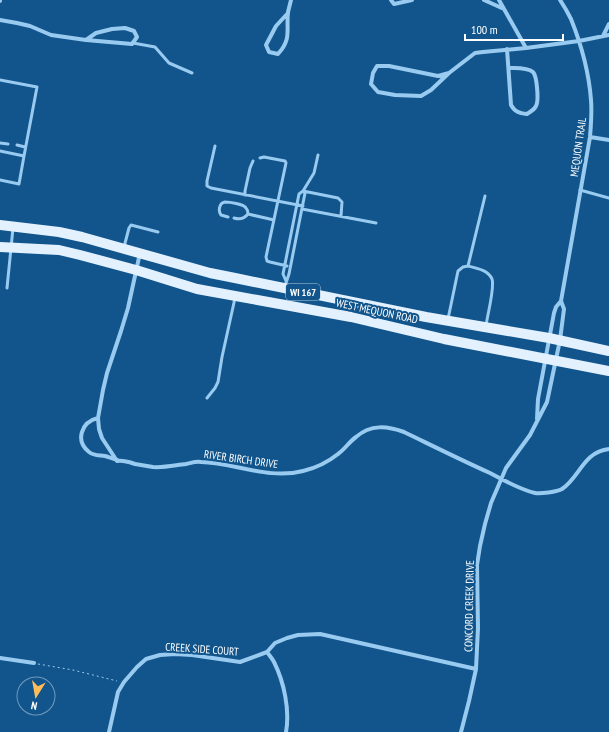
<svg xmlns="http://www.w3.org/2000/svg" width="609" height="732" font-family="'PT Sans Narrow',sans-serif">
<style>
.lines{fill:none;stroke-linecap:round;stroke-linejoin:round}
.path{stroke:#99cbf1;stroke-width:1;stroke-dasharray:2 3;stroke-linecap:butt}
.service{stroke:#99cbf1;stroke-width:3}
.minor{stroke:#99cbf1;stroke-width:4}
.primary{stroke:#e3f1ff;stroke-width:10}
.labels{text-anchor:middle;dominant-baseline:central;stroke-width:4;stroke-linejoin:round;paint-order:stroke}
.shield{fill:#11558c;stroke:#b8ccdc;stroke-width:1}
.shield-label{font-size:10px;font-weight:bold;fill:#fff}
.street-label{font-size:11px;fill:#fff;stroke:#11558c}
</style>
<rect width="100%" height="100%" fill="#11558c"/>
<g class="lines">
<!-- path -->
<path class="path" d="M38,664L73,670L117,681"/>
<!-- service -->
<path class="service" d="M133,43L155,47L169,63L192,73
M0,80L37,87L24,156L0,151
M0,143L8,144
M17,145L25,147
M215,146L207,181V186L211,188L303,206
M318,155L314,173L303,191L338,198L342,202L341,216
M260,158L264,157L285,161L286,163L266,257L267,261L270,262L287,266
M0,180L19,184L24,156
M580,190L609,198
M245,195V191L250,168L253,161
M302,209L376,223
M248,214L274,220
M228,217L221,215C218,211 219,203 225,202C229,202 244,204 246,208C248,210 248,212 248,214
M234,218C240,220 244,219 248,214
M124,247L129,228L131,225L158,232
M468,266C476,268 488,270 492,279C495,288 487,316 486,326
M285,286L289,274L305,193L303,191L299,194L283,274L286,281
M7,288L13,228
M448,319L458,271L463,267L468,266L485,196
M207,398L215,388L218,382L222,357L235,298"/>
<!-- minor -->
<path class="minor" d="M391,0L394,4L412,0
M484,0L504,9
M499,0L526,48
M0,1V0
M288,13L276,26L266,45L269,52L278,54C292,39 286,30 288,12C289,8 290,4 291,0
M0,20L17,23L30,26L51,35L86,40L132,44L137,37L134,31L125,28L112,29L96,33L86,40
M603,36L609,24
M507,49L511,105C515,112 519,113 527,114C530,112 534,110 536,106C539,101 537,76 533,72C527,67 516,68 509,68
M449,73L431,90L421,96L395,95L378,92L371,84L373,73L377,66H389L438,76L449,73L475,53L483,52L526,48L579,41L609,35
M590,137L609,140
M140,253L128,308L121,331L107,373L103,390L98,418L99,429L102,438L117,461C124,460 129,462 135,464C141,465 147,466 153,467C164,468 176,465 186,464C191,463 196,461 201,462C235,463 269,480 303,471C316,468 328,462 338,454C345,449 349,442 356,437C371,424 387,426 404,432C433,446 461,460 490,473C503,480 521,490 535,493C540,494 557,492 562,489C580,477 583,452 609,449
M98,418C81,422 75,441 89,452C94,456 99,455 105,456C109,457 113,459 117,460
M537,419L538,399L554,313L556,307L561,301
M267,652C269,655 272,658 274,662C284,682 290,710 286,732
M0,658L34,663
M109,732L118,692L124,682L137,667L146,659L160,655L175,654L192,655L240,662L267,652L275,643L287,638L298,635L320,634L476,669
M461,732L469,701L476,669L478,628L477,565L480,546L485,524L491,503L506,468L530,435L547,402L560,340L564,309L561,301L590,137C591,125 592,112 591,100C589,73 581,44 571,19C568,13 564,6 560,0"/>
<!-- primary -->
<path class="primary" d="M0,225L59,232L82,237L210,273L235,278L426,317L549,338L609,351
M0,247L59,250L80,255L136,270L197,289L351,317L444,339L609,371"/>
</g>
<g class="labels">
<!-- shield labels -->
<rect class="shield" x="286" y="284" width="34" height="16" rx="3"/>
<g class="shield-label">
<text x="303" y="292">WI 167</text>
</g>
<!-- street labels -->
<g class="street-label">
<text transform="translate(578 147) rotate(-82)">MEQUON TRAIL</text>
<text transform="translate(377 311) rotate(12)">WEST MEQUON ROAD</text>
<text transform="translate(241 459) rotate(8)">RIVER BIRCH DRIVE</text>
<text transform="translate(469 606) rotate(-89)">CONCORD CREEK DRIVE</text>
<text transform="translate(202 649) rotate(4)">CREEK SIDE COURT</text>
</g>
</g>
<!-- north arrow -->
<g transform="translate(36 696) rotate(191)"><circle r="19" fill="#11558c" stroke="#7099ba"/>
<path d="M0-3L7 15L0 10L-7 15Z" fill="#ffbc59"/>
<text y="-6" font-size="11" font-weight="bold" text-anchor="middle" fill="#ffffff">N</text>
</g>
<!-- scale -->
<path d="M465 34v6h98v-6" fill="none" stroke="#ffffff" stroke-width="2"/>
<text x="471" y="34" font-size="12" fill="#ffffff" stroke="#11558c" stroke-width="3" paint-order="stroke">100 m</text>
</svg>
